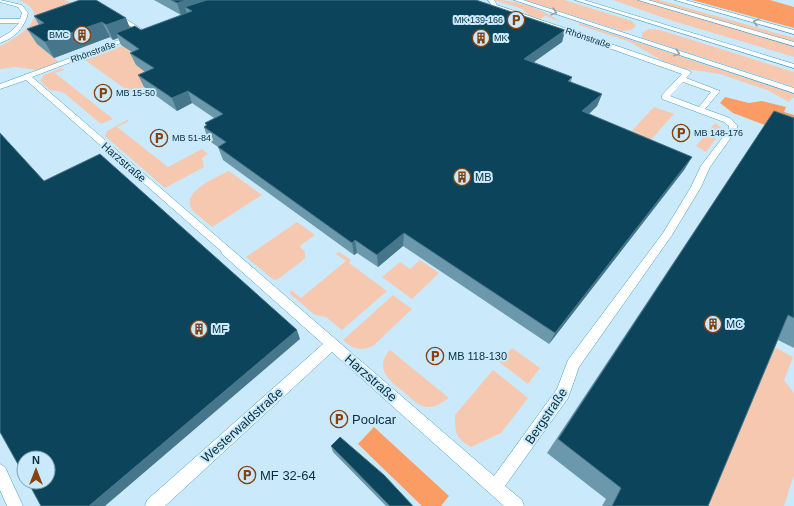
<svg xmlns="http://www.w3.org/2000/svg" width="794" height="506" font-family="Arial,sans-serif">
<style>
.green{fill:#f6c8af}
.forest{fill:#fb9c65}
.lines{fill:none;stroke-linecap:round;stroke-linejoin:round}
.lane-casing{stroke:#469fc6;stroke-width:1}
.lane{fill:#fff;fill-rule:evenodd}
.wall{fill:#6b98ab}
.shaded-wall{fill:#45768b}
.building{fill:#0c455b;stroke:#45768b}
.oneway{stroke:#8fa1a8}
.labels{text-anchor:middle;dominant-baseline:central;stroke-width:4;stroke-linejoin:round;paint-order:stroke}
.far-poi-label{font-size:9px;fill:#062f3e;stroke:#caeafb;text-anchor:start}
.far-street-label{font-size:9px;fill:#062f3e;stroke:#caeafb}
.street-label{font-size:11px;fill:#062f3e;stroke:#caeafb}
.poi-label{font-size:11px;fill:#062f3e;stroke:#caeafb;text-anchor:start}
.near-street-label{font-size:13px;fill:#062f3e;stroke:#caeafb}
.near-poi-label{font-size:13px;fill:#062f3e;stroke:#caeafb;text-anchor:start}
</style>
<rect width="100%" height="100%" fill="#caeafb"/>
<!-- green -->
<path class="green" d="M19,0H64L78,5L37,44L59,62L37,70L15,67L0,69V46C18,37 55,15 19,0Z
M495,0C518,0 542,9 561,22L545,16L540,19L530,16L522,9Z
M525,0H564L632,21L636,26L631,30L622,31Z
M613,0H659L794,38V57L673,21Z
M579,23L794,94V98H792L789,102L767,90L720,74L687,69L663,61L630,42L579,25Z
M648,29L660,30L794,72V87L642,38V33Z
M146,37L158,41L159,81L131,93L85,60Z
M62,68L64,70L55,73L113,119L101,124L63,92L50,90L40,81L44,75Z
M654,107L674,114L647,144L627,136Z
M127,120L129,121L117,127L168,167L202,149L208,154L202,158L204,167L165,188L105,136L107,131Z
M715,123L723,129L706,152L696,146Z
M229,171L262,195L212,227L192,210C180,192 217,177 229,171Z
M297,222L315,235L301,245L300,247L305,252V258L302,261L278,279L274,280L246,257Z
M339,252L351,260L349,263L387,291L342,330L326,317L315,315L290,294L291,290L301,298L346,261L336,254Z
M420,260L439,273L412,299L382,277L400,262L410,269Z
M393,295L412,309L373,346C359,352 353,348 343,340Z
M765,342L793,357L784,380L794,393V475L784,506H694Z
M512,348L540,368L528,384L499,362Z
M390,350L449,398C443,402 436,407 429,407C419,407 412,399 405,393C390,381 373,369 390,350Z
M493,370L528,398L501,433L471,447C455,438 455,432 455,415Z"/>
<!-- forest -->
<path class="forest" d="M692,0H770L794,7V28Z
M725,97L749,103L762,101L786,107L784,112L794,115V141L773,128L733,113L720,103Z
M374,427L449,496L441,506H422L358,444Z"/>
<g class="lines">
<defs>
<path id="lane" d="M0,0L22,5L28,13C25,27 15,38 0,43V38L10,32L19,23H0V19H20L22,13L18,7L0,2Z
M88,0H95L148,33L143,34Z
M488,0H494L497,5L690,71L691,73L686,78L720,91L705,109L730,118L737,125V129L710,167L701,187L672,235L579,367L568,398L505,486L522,500L524,506H504L332,352L165,506H145L147,500L323,344L222,254L221,251L26,80L0,89V84L130,36H134V38L32,77L494,476L557,389L568,360L663,233L691,187L701,166L729,129V126L724,122L662,99V95L682,74L493,7ZM683,82L711,92L699,107L670,96Z
M514,0H523L794,88V93Z
M575,0H584L794,64V68Z
M638,0H648L794,42V46Z
M675,0H685L794,30V34Z
M0,464L5,467L23,506H7L0,490Z"/>
</defs>
<!-- lane casing -->
<use href="#lane" class="lane-casing"/>
<!-- lane -->
<use href="#lane" class="lane"/>
</g>
<!-- wall -->
<path class="wall" d="M80,0L130,28L141,30L181,15L154,0H476L565,30L562,42L534,62L572,77L571,82L602,94L597,106L589,114L692,157L684,170L549,344L403,246L378,267L357,253L354,255L223,160L218,147L208,140L204,127L206,126L205,123L214,118L192,103L177,111L144,87L138,75L145,72L136,65L130,53L132,52L121,45L118,38L113,40L110,37L54,58L37,44L27,29L39,25L34,16Z
M774,111L794,118V348L778,340L708,506H602L606,499L547,453L760,132Z
M331,446L413,506H386L333,452Z"/>
<!-- shaded-wall -->
<path class="shaded-wall" d="M186,0H223L185,7L187,13L181,15L177,3Z
M126,18L132,33H116L118,38L113,40L106,25Z
M102,22L110,37L54,58L45,42Z
M565,30L562,42L521,71L524,59Z
M188,91L192,103L177,111L172,98Z
M602,94L597,106L578,124L582,111Z
M692,157L684,170L549,344L555,333Z
M404,233L403,246L378,267L377,255Z
M355,240L357,253L354,255L352,243Z
M297,330L300,339L105,506H89Z"/>
<!-- building -->
<path class="building" d="M80,0H96L126,18L106,25L102,22L45,42L27,29L44,23L34,16Z
M171,0H186L177,3Z
M207,0H476L565,30L524,59L572,77L568,81L602,94L582,111L692,157L555,333L404,233L377,255L355,240L352,243L218,147L226,142L204,127L207,125L205,123L223,114L188,91L172,98L138,75L154,68L130,53L139,49L116,33L135,26L141,30L192,11L185,7Z
M774,111L794,118V318L788,315L708,506H612L621,488L558,439Z
M0,133L44,181L100,154L297,330L89,506H41L28,482H48V458H24V475L0,432Z
M340,437L384,475L413,506H390L331,446Z"/>
<!-- one-way arrows -->
<defs><path id="oneway-chevron" d="M-2-3.5L2.5 0L-2 3.5" fill="none" stroke-width="1.6" stroke-linecap="round" stroke-linejoin="round"/></defs>
<g class="oneway">
<use href="#oneway-chevron" transform="translate(554 12) rotate(18)"/>
<use href="#oneway-chevron" transform="translate(756 22) rotate(-164)"/>
<use href="#oneway-chevron" transform="translate(677 53) rotate(18)"/>
</g>
<!-- icons -->
<defs>
<symbol id="parking-ring" viewBox="-11 -11 22 22"><circle r="9.5" fill="#caeafb" stroke="#844114" stroke-width="1.5"/><path d="M-3.5-5.5H1a3.5 3.5 0 0 1 0 7H-1V5.5H-3.5ZM-1-3.4V-.6H.8a1.4 1.4 0 0 0 0-2.8Z" fill="#844114"/></symbol>
<symbol id="building-ring" viewBox="-11 -11 22 22"><circle r="9.5" fill="#caeafb" stroke="#844114" stroke-width="1.5"/><path d="M-4-6H4V6H1V3H-1V6H-4ZM-2.5-4.3h1.7v1.8h-1.7ZM.8-4.3h1.7v1.8H.8ZM-2.5-1h1.7V.8h-1.7ZM.8-1h1.7V.8H.8Z" fill="#844114"/></symbol>
</defs>
<g fill-rule="evenodd">
<use href="#parking-ring" x="506" y="10" width="20" height="20"/>
<use href="#building-ring" x="72" y="25" width="20" height="20"/>
<use href="#building-ring" x="471" y="28" width="20" height="20"/>
<use href="#parking-ring" x="93" y="83" width="20" height="20"/>
<use href="#parking-ring" x="671" y="123" width="20" height="20"/>
<use href="#parking-ring" x="149" y="128" width="20" height="20"/>
<use href="#building-ring" x="452" y="167" width="20" height="20"/>
<use href="#building-ring" x="703" y="314" width="20" height="20"/>
<use href="#building-ring" x="189" y="319" width="20" height="20"/>
<use href="#parking-ring" x="425" y="346" width="20" height="20"/>
<use href="#parking-ring" x="329" y="409" width="20" height="20"/>
<use href="#parking-ring" x="237" y="465" width="20" height="20"/>
</g>
<g class="labels">
<!-- far-poi labels -->
<g class="far-poi-label">
<text x="503" y="20" text-anchor="end">MK 139-166</text>
<text x="69" y="35" text-anchor="end">BMC</text>
<text x="494" y="38">MK</text>
<text x="116" y="93">MB 15-50</text>
<text x="694" y="133">MB 148-176</text>
<text x="172" y="138">MB 51-84</text>
</g>
<!-- far-street labels -->
<g class="far-street-label">
<text transform="translate(588 38) rotate(19)">Rhönstraße</text>
<text transform="translate(93 52) rotate(-20)">Rhönstraße</text>
</g>
<!-- street labels -->
<g class="street-label">
<text transform="translate(124 162) rotate(41)">Harzstraße</text>
</g>
<!-- poi labels -->
<g class="poi-label">
<text x="475" y="177">MB</text>
<text x="726" y="324">MC</text>
<text x="212" y="329">MF</text>
<text x="448" y="356">MB 118-130</text>
</g>
<!-- near-street labels -->
<g class="near-street-label">
<text transform="translate(371 378) rotate(41)">Harzstraße</text>
<text transform="translate(546 416) rotate(-56)">Bergstraße</text>
<text transform="translate(242 425) rotate(-42)">Westerwaldstraße</text>
</g>
<!-- near-poi labels -->
<g class="near-poi-label">
<text x="352" y="419">Poolcar</text>
<text x="260" y="475">MF 32-64</text>
</g>
</g>
<!-- north arrow -->
<g transform="translate(36 470)"><circle r="19" fill="#caeafb" stroke="#7c9faf"/>
<path d="M0-3L7 15L0 10L-7 15Z" fill="#844114"/>
<text y="-6" font-size="11" font-weight="bold" text-anchor="middle" fill="#062f3e">N</text>
</g>
</svg>
